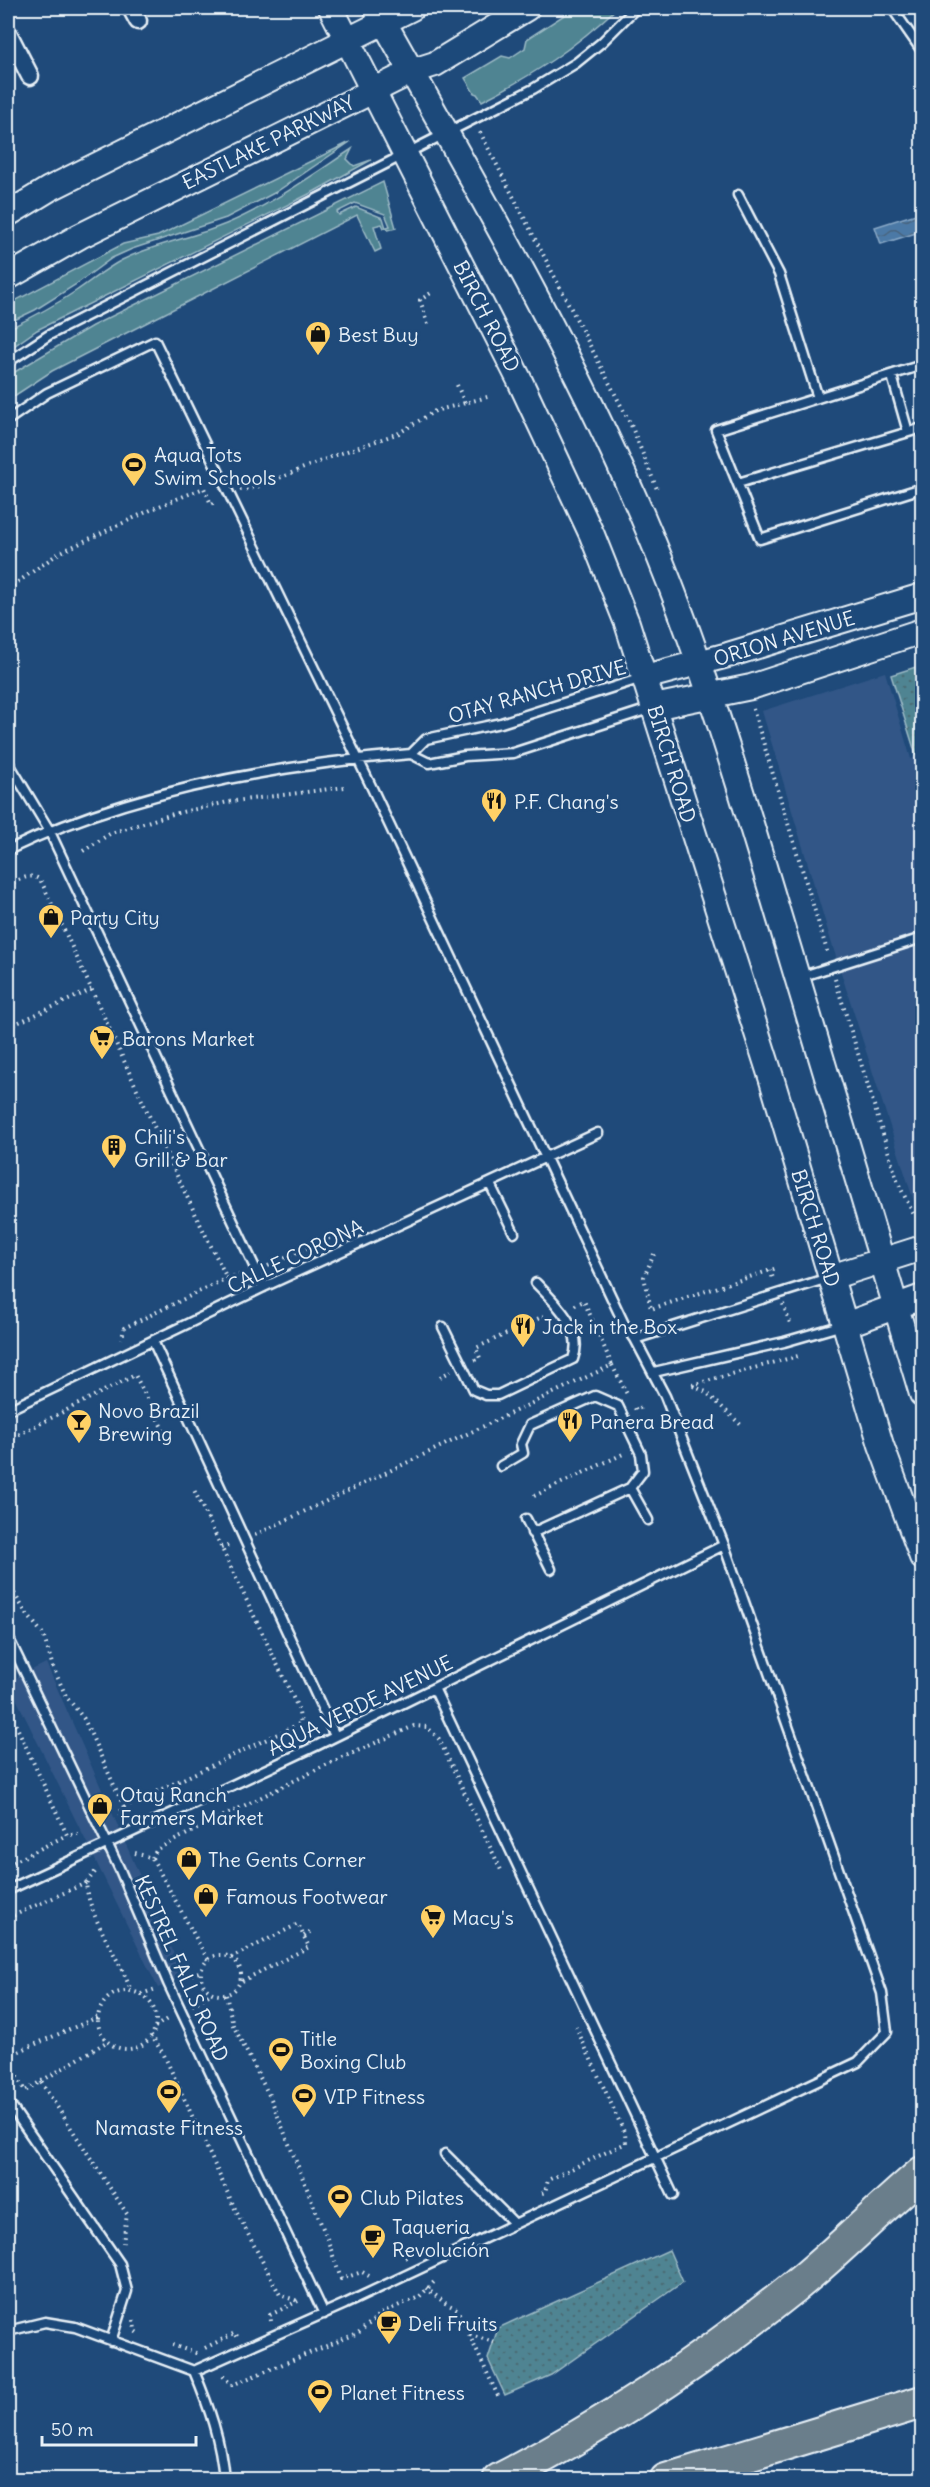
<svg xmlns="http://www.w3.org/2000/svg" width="930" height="2487" font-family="Delius,sans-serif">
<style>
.built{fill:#325787}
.park{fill:url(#park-dots);stroke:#9cbac5;stroke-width:1.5}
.garden{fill:#4f8492;stroke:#9cbac5;stroke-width:1.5}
.water{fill:url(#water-waves);stroke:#8aa9c7;stroke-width:1.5}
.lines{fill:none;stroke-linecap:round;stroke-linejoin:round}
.lane-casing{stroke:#e8f1f8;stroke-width:13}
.street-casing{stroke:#e8f1f8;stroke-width:21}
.secondary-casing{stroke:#e8f1f8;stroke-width:28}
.highway-casing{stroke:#e8f1f8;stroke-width:36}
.path{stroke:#e8f1f8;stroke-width:4;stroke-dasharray:1.5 4.5;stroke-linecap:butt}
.lane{stroke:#1f4a7a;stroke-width:8}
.street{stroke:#1f4a7a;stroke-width:16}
.secondary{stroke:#1f4a7a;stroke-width:24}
.highway{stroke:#6b7e8b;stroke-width:32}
.labels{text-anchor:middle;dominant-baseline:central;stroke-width:6;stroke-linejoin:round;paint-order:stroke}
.street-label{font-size:20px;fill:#e8f1f8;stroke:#1f4a7a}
.poi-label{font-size:20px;fill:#e8f1f8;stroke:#1f4a7a;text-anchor:start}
</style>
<defs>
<pattern id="park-dots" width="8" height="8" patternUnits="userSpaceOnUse" patternTransform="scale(1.5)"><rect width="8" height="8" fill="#4f8492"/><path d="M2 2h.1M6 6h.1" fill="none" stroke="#4b6c75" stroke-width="1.8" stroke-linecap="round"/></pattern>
<pattern id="water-waves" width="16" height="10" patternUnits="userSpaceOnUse" patternTransform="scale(1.5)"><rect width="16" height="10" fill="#4b79a6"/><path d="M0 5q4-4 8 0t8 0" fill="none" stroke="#49637d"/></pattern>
</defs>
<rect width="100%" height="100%" fill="#1f4a7a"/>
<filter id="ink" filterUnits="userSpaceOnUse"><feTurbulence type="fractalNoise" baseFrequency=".0167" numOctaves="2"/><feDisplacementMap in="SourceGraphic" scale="12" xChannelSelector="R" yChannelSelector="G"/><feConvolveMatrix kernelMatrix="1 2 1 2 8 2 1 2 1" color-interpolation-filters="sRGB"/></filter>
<g filter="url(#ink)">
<!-- built -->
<path class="built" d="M885,672L911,759L922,756V1206L916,1208L831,941L762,711Z
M46,1663L184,1976L158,1988L8,1682Z"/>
<!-- park -->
<path class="park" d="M922,665V753L916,755L891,675Z
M669,2250L683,2282L551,2375L505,2395L488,2359L498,2328Z"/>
<!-- garden -->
<path class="garden" d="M575,8H617C573,49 535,74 482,101L477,94L474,93L465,78L502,56L510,58L525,48L527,39Z
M350,142L276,192L226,218L132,249L112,258L75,285L35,310L8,323V305L9,304L123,244L158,236Z
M352,149L347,159L354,166L371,160L315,191L37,330L8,350V329C31,318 54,306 76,291C91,281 105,269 122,260C154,244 192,238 226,224C271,205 311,176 352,149Z
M383,182L396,228L388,230L387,227L390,226L385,214L355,203L337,212L339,215L356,207L383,218L386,228H384L382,224L374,226L381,249L375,252L357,215L52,371L8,400V376L92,326Z"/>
<!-- water -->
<path class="water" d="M922,212V238L919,239L916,233L881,244L875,227Z"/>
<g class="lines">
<defs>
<path id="lane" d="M892,8L922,51
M738,195L779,274L818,398
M8,362L49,335L533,89L576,63L602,42L636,8
M922,365L716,430L760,539L922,488
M892,376L908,432
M8,420L47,393L155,341L372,788L624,1324L635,1339L665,1396L724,1545L882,1993L887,2032L858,2062L345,2304L194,2371L75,2327L45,2322L8,2331
M738,483L922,428
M411,754L429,763L465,756L513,753L652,708
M411,754L426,739L501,723L642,678
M8,762L49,830L264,1287
M8,850C129,791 276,765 411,754
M800,977L922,938
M490,1184L514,1233
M443,1327L474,1390L486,1395H498L573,1359C585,1329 554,1302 536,1283
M635,1339L828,1278
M153,1341L335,1736
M654,1372L784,1342L843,1325
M8,1410L264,1287L598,1133
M501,1466L523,1453L521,1444L530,1425L595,1396L618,1406L641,1454L643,1471L630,1488
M526,1519L551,1569
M532,1533L630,1488L648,1520
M8,1637L120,1870L168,1983L324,2314
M434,1688L673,2195
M8,1890L318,1745L724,1545
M8,2102L120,2264L127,2291L111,2341
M445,2154L515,2224
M194,2371C209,2407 221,2440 224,2480"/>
<path id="street" d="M131,8L138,21
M8,33L30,76"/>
<path id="secondary" d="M331,8L519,379L592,535L627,623L771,1077L881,1445L922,1557
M376,8C469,174 565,338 641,513C701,652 743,796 786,940C832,1092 877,1243 922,1394
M8,214L49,189L412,8
M8,277L80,236L413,71L435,64L527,8
M645,677L728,655L922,596
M654,707L751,687L922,631
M831,1277L922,1248
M845,1325L922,1297"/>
<path id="highway" d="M499,2480C604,2426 701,2362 793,2288C838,2252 878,2210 922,2173
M666,2480L922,2402"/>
</defs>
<!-- lane casing -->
<use href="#lane" class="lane-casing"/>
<!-- street casing -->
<use href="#street" class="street-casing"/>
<!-- secondary casing -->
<use href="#secondary" class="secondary-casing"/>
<!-- highway casing -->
<use href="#highway" class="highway-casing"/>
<!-- path -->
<path class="path" d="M480,132L631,425L657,489
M428,324L420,300L434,291
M457,385L465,403
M240,490L254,488L336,455L399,433L435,411L491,396
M8,589L59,553L157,507L204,488L211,504L217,501
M753,709L828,954
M8,814L11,825L8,827
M83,851L111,833L173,814L228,802L345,787
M8,885C20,880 31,871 41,881C104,1013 161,1148 227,1278L124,1328L122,1339
M835,979L898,1183L914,1215
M8,1027L93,989
M654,1254L644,1277L651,1309L777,1268
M268,1266L347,1230
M770,1270L774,1281
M227,1278L243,1274
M783,1304L791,1326
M475,1360L480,1358L476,1348L546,1315
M612,1365L628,1396
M440,1377L451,1371
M692,1385L798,1356L797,1353
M693,1386L706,1392L741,1425
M635,1408L636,1410L644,1406
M8,1440L135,1375L171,1445
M534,1496L623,1454L624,1457
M255,1535L612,1365L584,1301L573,1306
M221,1548L232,1544
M8,1583L26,1613L43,1634L53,1667L66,1696L84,1719L124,1807L118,1815
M8,1708L67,1835L78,1834
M124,1807L301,1723L298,1708L194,1490
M135,1853L152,1858L208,1960
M152,1858L157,1849L330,1763L414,1726L427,1727L439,1739L501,1870
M8,1865L67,1835
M95,1872L86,1883C89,1919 119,1956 131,1991
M8,1918L86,1883
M304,1936L310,1932
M201 1975a20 20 0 1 1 40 0a20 20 0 1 1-40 0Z
M231,1958L298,1924L309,1947L240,1982
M180,1978L202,1971
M98 2020a29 29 0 1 1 58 0a29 29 0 1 1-58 0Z
M141,1994L156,1989
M226,1995L233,2025L271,2099L328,2241L341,2279L362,2272L369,2276
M192,2005L212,1993
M155,2027L170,2017
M151,2035L164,2055L236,2211L280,2295L298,2301
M8,2056L98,2017
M8,2061L25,2091L108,2041
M41,2082L127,2214L123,2243
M542,2193L545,2192L548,2180L626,2143L625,2134L576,2027
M405,2258L426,2247
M426,2288L445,2303L457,2309L498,2396
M134,2320L135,2331L139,2334
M271,2321L270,2315L298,2301
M470,2335L494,2342
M172,2345L196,2353L199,2352
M205,2348L235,2333L239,2339
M223,2376L232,2385L358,2333L383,2312L419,2297L435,2281"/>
<!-- lane -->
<use href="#lane" class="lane"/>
<!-- street -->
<use href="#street" class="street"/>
<!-- secondary -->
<use href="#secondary" class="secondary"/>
<!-- highway -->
<use href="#highway" class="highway"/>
</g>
</g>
<!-- icons -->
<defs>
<symbol id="shop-pin" viewBox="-11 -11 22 30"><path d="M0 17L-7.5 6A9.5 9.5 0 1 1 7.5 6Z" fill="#ffd166" stroke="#1f4a7a"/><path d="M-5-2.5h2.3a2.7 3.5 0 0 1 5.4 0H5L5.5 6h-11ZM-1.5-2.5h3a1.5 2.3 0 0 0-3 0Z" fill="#111"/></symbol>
<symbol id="stadium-pin" viewBox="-11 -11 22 30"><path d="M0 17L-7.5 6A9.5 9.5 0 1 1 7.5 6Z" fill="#ffd166" stroke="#1f4a7a"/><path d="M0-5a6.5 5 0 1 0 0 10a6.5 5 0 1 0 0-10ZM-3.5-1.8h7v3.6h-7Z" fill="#111"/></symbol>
<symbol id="restaurant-pin" viewBox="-11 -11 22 30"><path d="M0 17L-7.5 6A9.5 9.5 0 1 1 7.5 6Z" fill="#ffd166" stroke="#1f4a7a"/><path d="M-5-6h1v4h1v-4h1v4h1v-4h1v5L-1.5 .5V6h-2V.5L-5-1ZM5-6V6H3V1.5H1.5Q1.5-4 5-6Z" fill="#111"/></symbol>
<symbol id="supermarket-pin" viewBox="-11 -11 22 30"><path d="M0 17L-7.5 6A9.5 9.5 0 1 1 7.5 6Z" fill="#ffd166" stroke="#1f4a7a"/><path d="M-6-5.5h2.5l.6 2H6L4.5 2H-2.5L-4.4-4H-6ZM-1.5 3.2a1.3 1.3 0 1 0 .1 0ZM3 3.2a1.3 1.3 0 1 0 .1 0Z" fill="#111"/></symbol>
<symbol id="building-pin" viewBox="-11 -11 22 30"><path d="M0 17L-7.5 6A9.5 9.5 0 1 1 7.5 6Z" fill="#ffd166" stroke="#1f4a7a"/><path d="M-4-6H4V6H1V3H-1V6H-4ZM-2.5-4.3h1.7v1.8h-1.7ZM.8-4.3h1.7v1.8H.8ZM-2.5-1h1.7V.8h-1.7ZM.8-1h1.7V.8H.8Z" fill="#111"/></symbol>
<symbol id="bar-pin" viewBox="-11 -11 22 30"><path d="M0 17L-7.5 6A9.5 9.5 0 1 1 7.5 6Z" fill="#ffd166" stroke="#1f4a7a"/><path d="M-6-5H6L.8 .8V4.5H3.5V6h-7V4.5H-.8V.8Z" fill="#111"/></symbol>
<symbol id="cafe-pin" viewBox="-11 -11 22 30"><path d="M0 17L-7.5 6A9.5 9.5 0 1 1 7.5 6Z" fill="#ffd166" stroke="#1f4a7a"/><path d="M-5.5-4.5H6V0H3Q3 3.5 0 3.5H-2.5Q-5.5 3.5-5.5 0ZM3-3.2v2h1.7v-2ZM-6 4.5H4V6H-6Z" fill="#111"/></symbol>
</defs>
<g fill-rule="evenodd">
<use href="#shop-pin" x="303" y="319" width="30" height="40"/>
<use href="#stadium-pin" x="119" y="450" width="30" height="40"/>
<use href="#restaurant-pin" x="479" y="786" width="30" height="40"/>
<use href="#shop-pin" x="36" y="902" width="30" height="40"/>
<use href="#supermarket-pin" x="87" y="1023" width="30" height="40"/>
<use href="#building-pin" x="99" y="1132" width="30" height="40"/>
<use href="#restaurant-pin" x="508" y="1311" width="30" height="40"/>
<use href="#restaurant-pin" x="555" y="1406" width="30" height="40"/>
<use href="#bar-pin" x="64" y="1407" width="30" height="40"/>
<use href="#shop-pin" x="85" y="1791" width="30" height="40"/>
<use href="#shop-pin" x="174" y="1844" width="30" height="40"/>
<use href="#shop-pin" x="191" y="1881" width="30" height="40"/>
<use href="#supermarket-pin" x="418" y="1902" width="30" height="40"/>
<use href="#stadium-pin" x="266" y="2035" width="30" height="40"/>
<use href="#stadium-pin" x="154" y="2077" width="30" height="40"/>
<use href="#stadium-pin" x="289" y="2081" width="30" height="40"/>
<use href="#stadium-pin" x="325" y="2182" width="30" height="40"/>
<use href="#cafe-pin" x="358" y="2222" width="30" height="40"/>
<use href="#cafe-pin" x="374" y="2308" width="30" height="40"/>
<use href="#stadium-pin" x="305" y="2377" width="30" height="40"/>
</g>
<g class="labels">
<!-- street labels -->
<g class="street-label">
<text transform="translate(268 142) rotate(-26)">EASTLAKE PARKWAY</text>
<text transform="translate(487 316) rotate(63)">BIRCH ROAD</text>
<text transform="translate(784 638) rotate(-17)">ORION AVENUE</text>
<text transform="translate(537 691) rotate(-16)">OTAY RANCH DRIVE</text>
<text transform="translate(672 764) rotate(73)">BIRCH ROAD</text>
<text transform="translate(816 1228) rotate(73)">BIRCH ROAD</text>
<text transform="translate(295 1256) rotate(-25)">CALLE CORONA</text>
<text transform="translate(360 1705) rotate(-26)">AQUA VERDE AVENUE</text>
<text transform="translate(182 1968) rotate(66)">KESTREL FALLS ROAD</text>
</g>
<!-- poi labels -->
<g class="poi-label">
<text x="338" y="334">Best Buy</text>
<text x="154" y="454">Aqua Tots<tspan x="154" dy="23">Swim Schools</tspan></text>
<text x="514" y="801">P.F. Chang's</text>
<text x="70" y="917">Party City</text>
<text x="122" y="1038">Barons Market</text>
<text x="134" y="1136">Chili's<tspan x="134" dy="23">Grill &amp; Bar</tspan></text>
<text x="542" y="1326">Jack in the Box</text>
<text x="98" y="1410">Novo Brazil<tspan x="98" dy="23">Brewing</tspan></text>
<text x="590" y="1421">Panera Bread</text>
<text x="120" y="1794">Otay Ranch<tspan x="120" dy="23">Farmers Market</tspan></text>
<text x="208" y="1859">The Gents Corner</text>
<text x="226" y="1896">Famous Footwear</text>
<text x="452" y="1917">Macy's</text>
<text x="300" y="2038">Title<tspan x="300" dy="23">Boxing Club</tspan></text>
<text x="324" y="2096">VIP Fitness</text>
<text x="169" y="2127" text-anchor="middle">Namaste Fitness</text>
<text x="360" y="2197">Club Pilates</text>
<text x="392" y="2226">Taqueria<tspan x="392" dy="23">Revolución</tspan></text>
<text x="408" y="2323">Deli Fruits</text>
<text x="340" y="2392">Planet Fitness</text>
</g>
</g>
<!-- margin -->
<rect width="930" height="2487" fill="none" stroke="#1f4a7a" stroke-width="30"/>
<rect x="15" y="15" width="900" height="2457" fill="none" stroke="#e8f1f8" stroke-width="2" filter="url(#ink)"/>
<!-- scale -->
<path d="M42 2436v9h154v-9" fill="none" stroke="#e8f1f8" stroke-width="3"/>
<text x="51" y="2436" font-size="18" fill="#e8f1f8" stroke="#1f4a7a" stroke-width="4.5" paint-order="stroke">50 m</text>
</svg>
